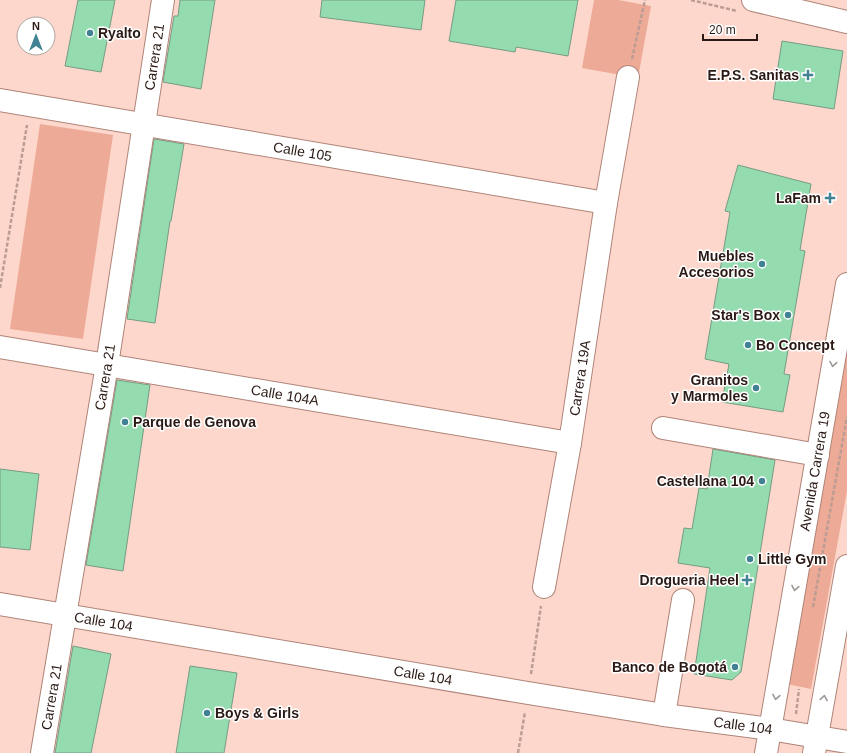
<svg xmlns="http://www.w3.org/2000/svg" width="847" height="753" font-family="Helvetica,sans-serif">
<style>
.green{fill:#edaa97}
.building{fill:#95dbb0;stroke:#759c83}
.lines{fill:none;stroke-linecap:round;stroke-linejoin:round}
.minor-casing{stroke:#af8478;stroke-width:24}
.major-casing{stroke:#af8478;stroke-width:24}
.path{stroke:#bc9c93;stroke-width:2.5;stroke-dasharray:4 2;stroke-linecap:butt}
.minor{stroke:#fff;stroke-width:22}
.major{stroke:#fff;stroke-width:22}
.oneway{stroke:#9f9895}
.poi-dot{fill:#408293;stroke:#fff;stroke-width:1.5}
.labels{text-anchor:middle;dominant-baseline:central;stroke-width:3;stroke-linejoin:round;paint-order:stroke}
.poi-label{font-size:14px;font-weight:bold;fill:#2a1914;stroke:#fff;text-anchor:end}
.street-label{font-size:14px;fill:#2a1914;stroke:#fff}
</style>
<rect width="100%" height="100%" fill="#fdd7cc"/>
<!-- green -->
<path class="green" d="M594,0H618L651,6L638,78L582,68Z
M40,124L113,135L83,339L10,329Z
M847,329V491L811,689L787,684Z"/>
<!-- building -->
<path class="building" d="M78,0H115L101,72L65,66Z
M180,0H215L201,89L163,82L174,16H178Z
M322,0H425L421,30L320,17Z
M456,0H578L568,56L516,47L515,52L449,41Z
M782,41L843,51L834,109L773,99Z
M154,139L184,144L171,221H170L155,323L127,319Z
M738,165L811,184L800,250L805,251L784,374L790,375L783,412L722,402L729,364L705,359L730,212L725,211Z
M117,380L150,385L123,571L86,565Z
M713,449L775,460L741,672L732,680L694,674L710,568L678,563L684,528L692,529L699,488L707,489Z
M0,469L39,474L30,550L0,547Z
M73,646L111,654L91,753H55Z
M190,666L237,673L224,753H176Z"/>
<g class="lines">
<defs>
<g id="minor">
<path id="s1" d="M0,100L606,203"/>
<path id="s2" d="M0,347L570,443"/>
<path d="M663,428L818,455"/>
<path id="s3" d="M544,587L570,443L606,203L628,77"/>
<path id="s4" d="M0,604L528,693L664,715L770,729L847,742"/>
<path d="M664,715L683,600"/>
<path id="s5" d="M42,753L107,365L163,0"/>
</g>
<g id="major">
<path d="M753,0L847,22"/>
<path id="s6" d="M766,753L847,284"/>
<path d="M814,753L847,566"/>
</g>
</defs>
<!-- minor casing -->
<use href="#minor" class="minor-casing"/>
<!-- major casing -->
<use href="#major" class="major-casing"/>
<!-- path -->
<path class="path" d="M691,0L737,11
M632,59L645,0
M0,288L27,125
M813,607L847,417
M531,674L541,606
M796,714L799,689
M518,753L525,712"/>
<!-- minor -->
<use href="#minor" class="minor"/>
<!-- major -->
<use href="#major" class="major"/>
</g>
<!-- one-way arrows -->
<defs><path id="oneway-chevron" d="M-2-3.5L2.5 0L-2 3.5" fill="none" stroke-width="1.6" stroke-linecap="round" stroke-linejoin="round"/></defs>
<g class="oneway">
<use href="#oneway-chevron" transform="translate(833 364) rotate(100)"/>
<use href="#oneway-chevron" transform="translate(795 588) rotate(100)"/>
<use href="#oneway-chevron" transform="translate(776 697) rotate(100)"/>
<use href="#oneway-chevron" transform="translate(824 698) rotate(-80)"/>
</g>
<!-- markers -->
<g class="poi-dot">
<circle cx="90" cy="33" r="4"/>
<path d="M806 69h4v4h4v4h-4v4h-4v-4h-4v-4h4z"/>
<path d="M828 192h4v4h4v4h-4v4h-4v-4h-4v-4h4z"/>
<circle cx="762" cy="264" r="4"/>
<circle cx="788" cy="315" r="4"/>
<circle cx="748" cy="345" r="4"/>
<circle cx="756" cy="388" r="4"/>
<circle cx="125" cy="422" r="4"/>
<circle cx="762" cy="481" r="4"/>
<circle cx="750" cy="559" r="4"/>
<path d="M745 574h4v4h4v4h-4v4h-4v-4h-4v-4h4z"/>
<circle cx="735" cy="667" r="4"/>
<circle cx="207" cy="713" r="4"/>
</g>
<g class="labels">
<!-- poi labels -->
<g class="poi-label">
<text x="98" y="33" text-anchor="start">Ryalto</text>
<text x="799" y="75">E.P.S. Sanitas</text>
<text x="821" y="198">LaFam</text>
<text x="754" y="256">Muebles<tspan x="754" dy="16">Accesorios</tspan></text>
<text x="780" y="315">Star's Box</text>
<text x="756" y="345" text-anchor="start">Bo Concept</text>
<text x="748" y="380">Granitos<tspan x="748" dy="16">y Marmoles</tspan></text>
<text x="133" y="422" text-anchor="start">Parque de Genova</text>
<text x="754" y="481">Castellana 104</text>
<text x="758" y="559" text-anchor="start">Little Gym</text>
<text x="739" y="580">Drogueria Heel</text>
<text x="727" y="667">Banco de Bogotá</text>
<text x="215" y="713" text-anchor="start">Boys &amp; Girls</text>
</g>
<!-- street labels -->
<g class="street-label">
<text stroke="none"><textPath href="#s5" startOffset="705">Carrera 21</textPath></text>
<text stroke="none"><textPath href="#s1" startOffset="307">Calle 105</textPath></text>
<text stroke="none"><textPath href="#s5" startOffset="381">Carrera 21</textPath></text>
<text stroke="none"><textPath href="#s3" startOffset="212">Carrera 19A</textPath></text>
<text stroke="none"><textPath href="#s2" startOffset="289">Calle 104A</textPath></text>
<text stroke="none"><textPath href="#s6" startOffset="286">Avenida Carrera 19</textPath></text>
<text stroke="none"><textPath href="#s4" startOffset="105">Calle 104</textPath></text>
<text stroke="none"><textPath href="#s4" startOffset="429">Calle 104</textPath></text>
<text stroke="none"><textPath href="#s5" startOffset="57">Carrera 21</textPath></text>
<text stroke="none"><textPath href="#s4" startOffset="753">Calle 104</textPath></text>
</g>
</g>
<!-- north arrow -->
<g transform="translate(36 36)"><circle r="19" fill="#ffffff" stroke="#aaa3a1"/>
<path d="M0-3L7 15L0 10L-7 15Z" fill="#408293"/>
<text y="-6" font-size="11" font-weight="bold" text-anchor="middle" fill="#2a1914">N</text>
</g>
<!-- scale -->
<path d="M703 34v6h54v-6" fill="none" stroke="#2a1914" stroke-width="2"/>
<text x="709" y="34" font-size="12" fill="#2a1914" stroke="#ffffff" stroke-width="3" paint-order="stroke">20 m</text>
</svg>
